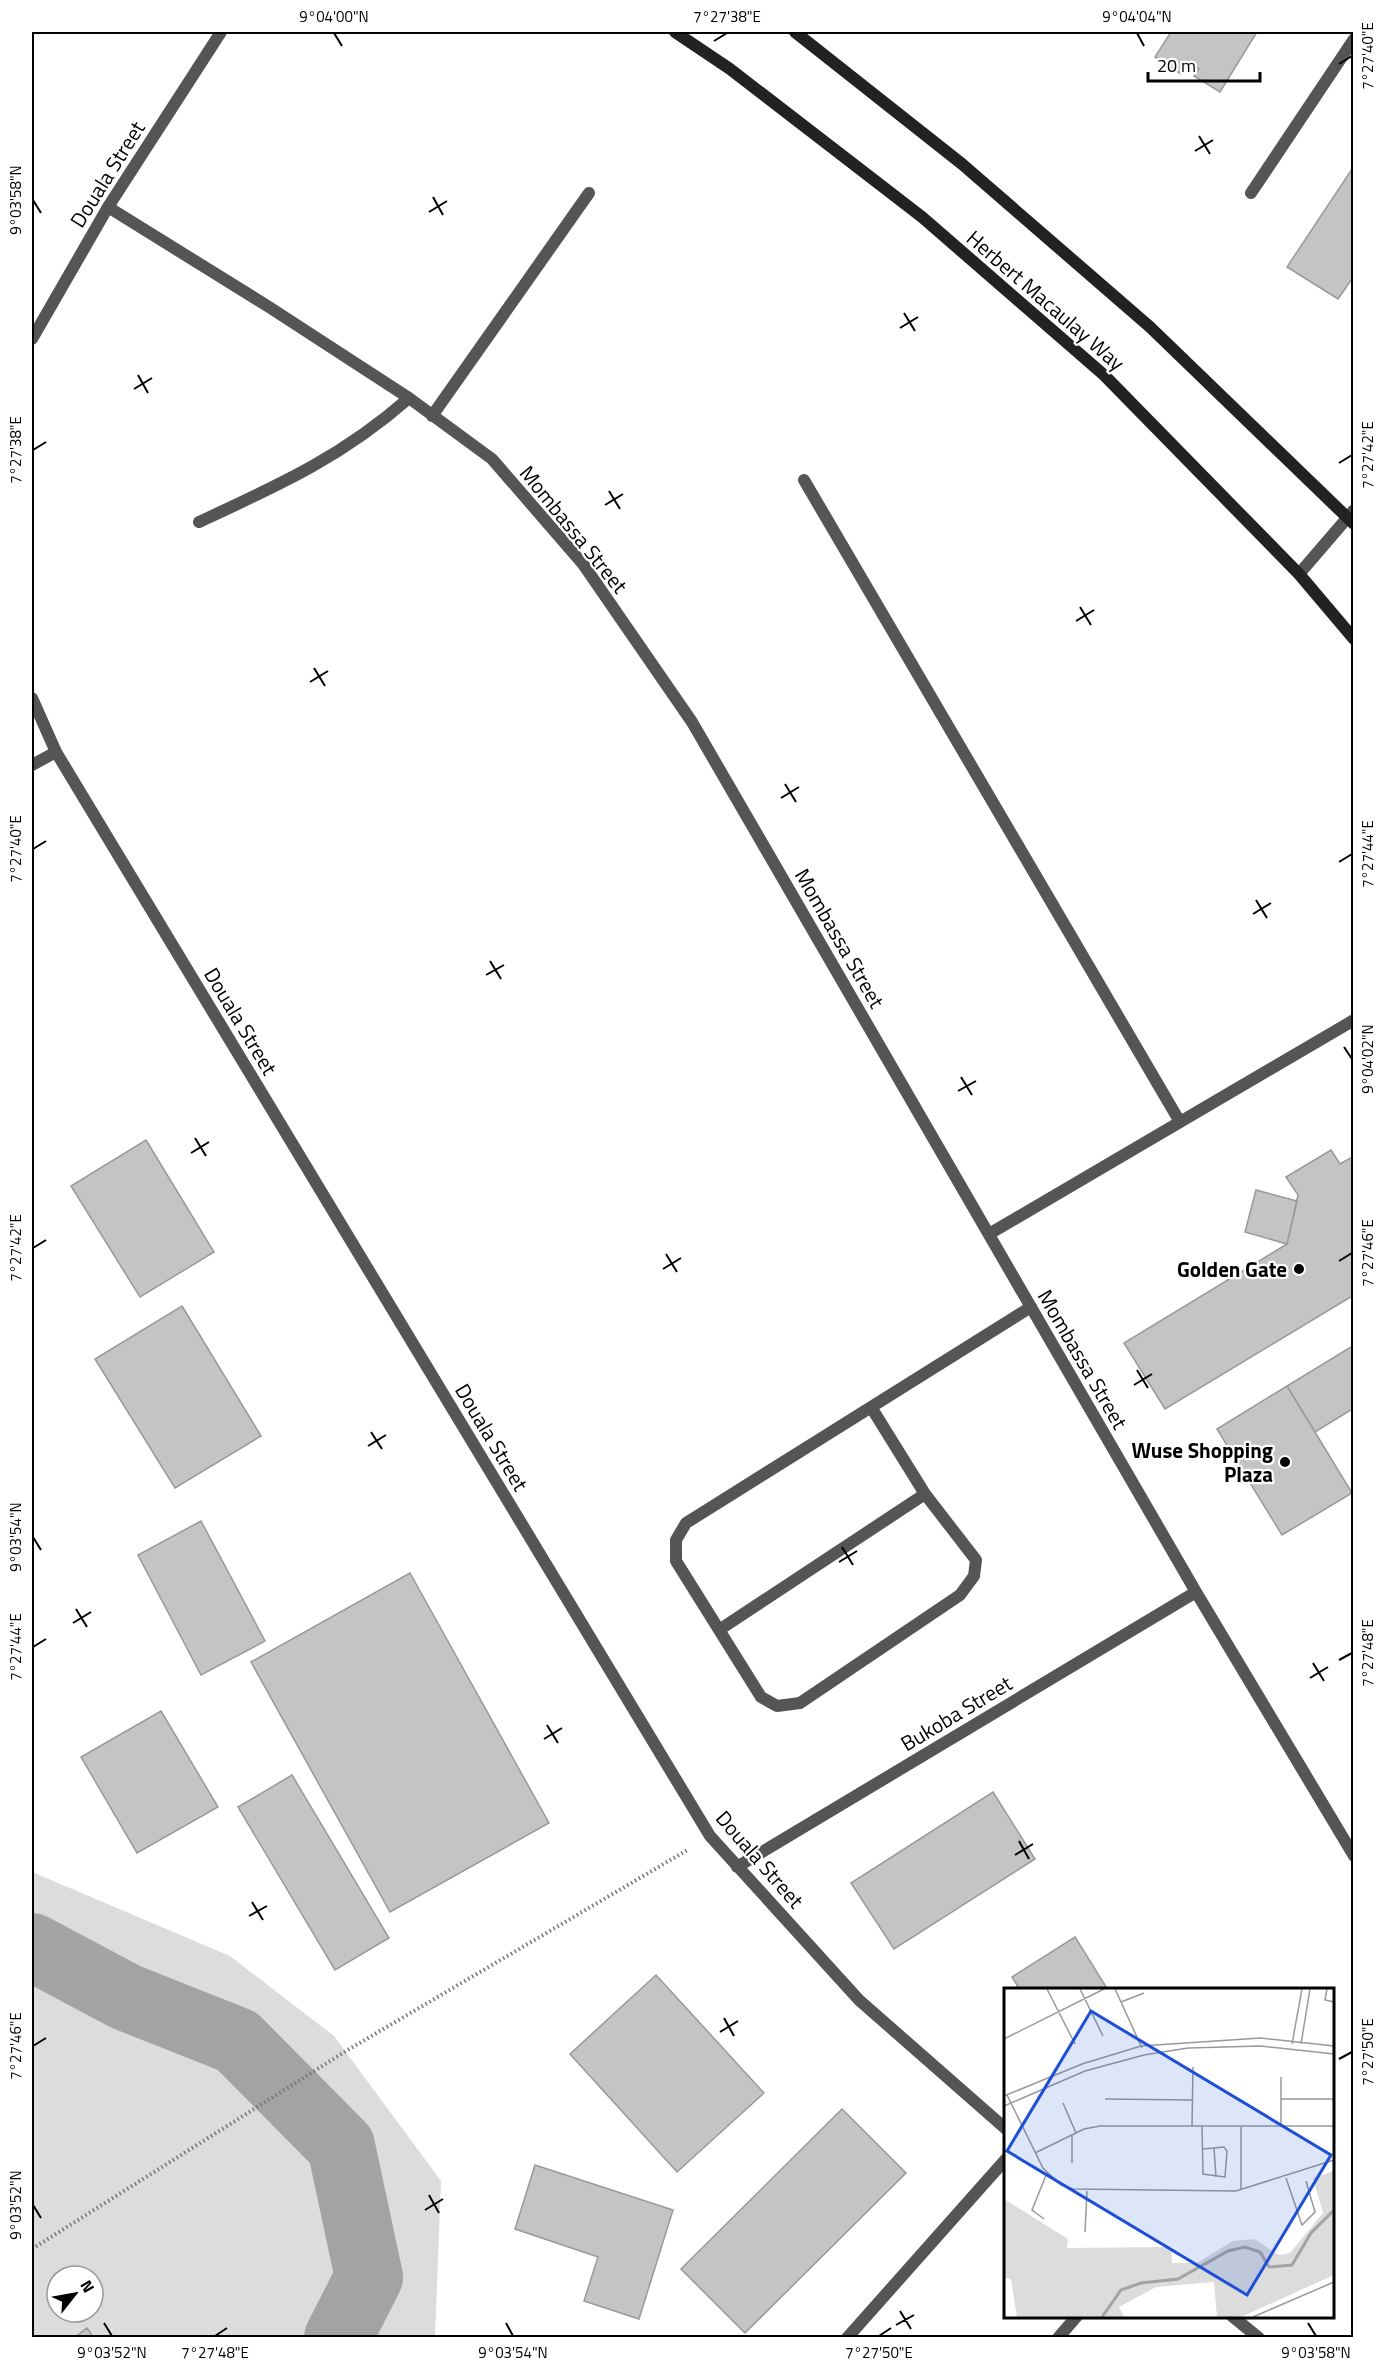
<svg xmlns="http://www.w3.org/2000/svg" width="1385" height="2369" font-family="'Titillium Web',sans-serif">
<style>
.green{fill:#dcdcdc;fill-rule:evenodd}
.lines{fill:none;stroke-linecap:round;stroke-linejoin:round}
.river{stroke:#a3a3a3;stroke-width:68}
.building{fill:#c4c4c4;stroke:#999;stroke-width:1.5}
.path{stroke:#777;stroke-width:4;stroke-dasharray:1.5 3;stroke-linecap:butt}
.lane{stroke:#555;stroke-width:12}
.street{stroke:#555;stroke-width:12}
.secondary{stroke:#222;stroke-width:12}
.ticks{fill:none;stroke:#000;stroke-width:2}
.poi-dot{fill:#000;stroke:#fff;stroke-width:2}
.labels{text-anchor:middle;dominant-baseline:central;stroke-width:4.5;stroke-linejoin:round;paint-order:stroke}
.street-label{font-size:21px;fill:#000;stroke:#fff}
.poi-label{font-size:21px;font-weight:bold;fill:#000;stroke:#fff;text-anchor:end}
.inset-river{fill:none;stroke:#a3a3a3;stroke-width:3}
.inset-road{fill:none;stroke:#999;stroke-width:1.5}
.view{fill:#1d4ed8;fill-opacity:0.15;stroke:#1d4ed8;stroke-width:3}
.inset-edge{fill:none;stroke:#000;stroke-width:3}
.neatline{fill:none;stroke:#000;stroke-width:2}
.ticks-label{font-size:15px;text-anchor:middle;fill:#000}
</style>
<rect width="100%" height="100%" fill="#fff"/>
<!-- green -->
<path class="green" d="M32,1872L230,1956L334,2036L441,2181L435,2337H32ZM57,2276H93V2312H57Z"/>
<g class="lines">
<!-- river -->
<path class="river" d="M32,1947L126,1997L237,2041L341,2146L369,2277L338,2338"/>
</g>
<!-- building -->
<path class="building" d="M1171,32H1257L1220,92L1194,76L1199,69L1188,62L1181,74L1155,57Z
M1354,166V276L1338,299L1287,267Z
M146,1140L214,1252L140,1297L71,1186Z
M1331,1150L1340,1164L1354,1156V1295L1165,1409L1124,1343L1287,1244L1298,1195L1286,1177Z
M1256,1190L1297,1201L1287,1244L1245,1232Z
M182,1306L261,1436L175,1488L95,1359Z
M1354,1345V1408L1315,1432L1287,1386Z
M1287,1386L1352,1493L1282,1535L1217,1429Z
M201,1521L265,1641L201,1675L138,1555Z
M410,1573L549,1823L390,1912L251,1662Z
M161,1711L218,1807L137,1853L81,1757Z
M292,1775L389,1938L335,1970L238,1807Z
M993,1792L1035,1859L894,1949L851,1883Z
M1075,1937L1108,1990H1020L1012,1977Z
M656,1975L764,2093L677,2172L570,2054Z
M842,2109L906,2173L745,2333L681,2269Z
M535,2165L673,2210L639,2319L584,2301L598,2257L515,2229Z
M87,2328L94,2338H74Z"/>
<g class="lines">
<!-- path -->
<path class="path" d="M32,2249L346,2051L689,1849"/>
<!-- lane -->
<path class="lane" d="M32,765L56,752
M925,1494L976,1560L974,1576L960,1595L800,1703L777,1706L761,1697L676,1561V1540L686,1523L1031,1307
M719,1630L925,1494L871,1407
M847,2338L1006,2159
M1058,2338L1077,2316"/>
<!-- street -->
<path class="street" d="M1251,193L1354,39
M108,207L269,307L409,398L492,459L583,564L692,722L1196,1592L1354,1856
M32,339L108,207L221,32
M432,416L589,193
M804,480L1180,1122
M199,522C279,485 342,457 409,398
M1299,574L1354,510
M32,698L56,752L710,1836L859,2000L1006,2129
M989,1234L1354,1020
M737,1867L1196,1592
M1232,2316L1259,2338"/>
<!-- secondary -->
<path class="secondary" d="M675,32L730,69L922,217L1104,375L1299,574L1354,639
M795,32L962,164L1150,327L1354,524"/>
</g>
<!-- ticks -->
<path class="ticks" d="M334,33L342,46M1137,33L1144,46M714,41L727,33M1339,64L1352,56M1199,136L1210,154M1195,151L1213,140M433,197L443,215M33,200L41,213M429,212L447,201M904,313L915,331M900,328L918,317M138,375L148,393M134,389L152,378M33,450L46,442M1339,463L1352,455M609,491L620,509M605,505L623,494M1080,607L1091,625M1076,621L1094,610M314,668L325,686M310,682L328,671M785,784L796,802M781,798L799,787M33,849L46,841M1339,862L1352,854M1256,900L1267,918M1253,914L1271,903M490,961L501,979M486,975L504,965M1344,1047L1352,1059M961,1077L972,1095M958,1091L976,1081M195,1138L206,1156M191,1153L209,1142M33,1248L46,1240M666,1254L677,1272M1339,1261L1352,1253M663,1269L681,1258M1137,1370L1148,1388M1134,1385L1152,1374M371,1432L382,1449M368,1446L386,1435M33,1537L41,1550M842,1547L853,1565M839,1562L857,1551M76,1609L87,1627M73,1623L91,1612M33,1647L46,1639M1339,1660L1352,1653M1313,1663L1324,1681M1310,1678L1328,1667M547,1725L558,1743M544,1739L562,1728M1019,1841L1029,1859M1015,1855L1033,1844M252,1902L263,1920M249,1916L267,1906M724,2018L734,2036M720,2032L738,2021M33,2046L46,2038M1339,2059L1352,2052M429,2195L439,2213M33,2205L41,2218M425,2210L443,2199M900,2311L911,2329M104,2323L112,2336M506,2323L513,2336M1308,2323L1316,2336M896,2325L914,2315M215,2336L227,2328M879,2336L891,2328"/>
<!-- markers -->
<g class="poi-dot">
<circle cx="1299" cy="1269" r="6"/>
<circle cx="1285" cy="1462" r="6"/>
</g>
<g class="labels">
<!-- street labels -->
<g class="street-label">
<text transform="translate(107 174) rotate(-58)">Douala Street</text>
<text transform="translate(1046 300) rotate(41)">Herbert Macaulay Way</text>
<text transform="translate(574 529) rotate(51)">Mombassa Street</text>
<text transform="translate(840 938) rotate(60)">Mombassa Street</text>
<text transform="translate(241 1021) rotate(59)">Douala Street</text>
<text transform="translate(1083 1359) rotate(60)">Mombassa Street</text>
<text transform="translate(492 1437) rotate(59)">Douala Street</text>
<text transform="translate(956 1713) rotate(-31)">Bukoba Street</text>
<text transform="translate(760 1859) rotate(49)">Douala Street</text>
</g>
<!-- poi labels -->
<g class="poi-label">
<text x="1287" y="1269">Golden Gate</text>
<text x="1273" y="1450">Wuse Shopping<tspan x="1273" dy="24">Plaza</tspan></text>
</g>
</g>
<!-- overview -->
<g transform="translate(1004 1988)">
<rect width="330" height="330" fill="#fff"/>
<path d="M330,183V287L237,329H213L210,294L152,299L115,319L120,329H13L7,291L0,290V211L64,251L63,260L167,259L168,275H193L229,253L250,251L275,267L286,265L319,225L309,190Z" fill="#dcdcdc"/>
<path class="inset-river" d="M98,329L117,302L137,295L174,291L224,263L241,259L256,264L265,279L288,277L307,245L330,222"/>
<path class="inset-road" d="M43,1L71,56M76,1L99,48M111,1L138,60M323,1L321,12L330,14M117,14L140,5M0,51L100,1M288,56L298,1M297,56L306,1M3,107L39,180L57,197L69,201L232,203L330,172M0,108L78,76L137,58L256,50L330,58M101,111L188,112M277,111H330M59,115L72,145M0,118L81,83L140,67L184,60L256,58L330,66M188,138L189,79M198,138L199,186L221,189L223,163L220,159L210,160M237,139V202M277,139V89M198,161L210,160L212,189M31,165L80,141L96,138H330M68,175V146M282,190L298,237L311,224L302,193M40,231L28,222L43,185M81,244L83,203M249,329L330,294"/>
<path class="view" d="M87,23L327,167L243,307L3,163Z"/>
<rect width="330" height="330" class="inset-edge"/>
</g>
<!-- border -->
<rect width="1385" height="2369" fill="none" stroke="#ffffff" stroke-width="66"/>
<!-- north arrow -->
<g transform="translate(75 2294) rotate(59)"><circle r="28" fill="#ffffff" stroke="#999999" stroke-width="1.5"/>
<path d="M0-4.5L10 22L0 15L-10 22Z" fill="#000000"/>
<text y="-9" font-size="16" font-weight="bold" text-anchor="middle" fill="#000000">N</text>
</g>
<!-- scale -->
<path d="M1148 72v9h112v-9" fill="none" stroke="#000000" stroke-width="3"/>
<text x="1157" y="72" font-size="18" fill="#000000" stroke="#ffffff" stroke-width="4.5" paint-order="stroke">20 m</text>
<rect x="33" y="33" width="1319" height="2303" class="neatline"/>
<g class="ticks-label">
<text x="334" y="22">9°04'00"N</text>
<text x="727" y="22">7°27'38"E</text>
<text x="1137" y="22">9°04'04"N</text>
<text transform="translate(1368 56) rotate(-90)" y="5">7°27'40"E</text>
<text transform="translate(16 200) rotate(-90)" y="5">9°03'58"N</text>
<text transform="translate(16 450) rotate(-90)" y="5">7°27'38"E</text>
<text transform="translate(1368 455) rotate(-90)" y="5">7°27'42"E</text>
<text transform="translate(16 849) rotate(-90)" y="5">7°27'40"E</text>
<text transform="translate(1368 854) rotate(-90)" y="5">7°27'44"E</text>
<text transform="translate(1368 1059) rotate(-90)" y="5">9°04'02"N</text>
<text transform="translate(16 1248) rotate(-90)" y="5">7°27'42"E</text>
<text transform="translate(1368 1253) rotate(-90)" y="5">7°27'46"E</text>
<text transform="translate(16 1537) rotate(-90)" y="5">9°03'54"N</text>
<text transform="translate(16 1647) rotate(-90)" y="5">7°27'44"E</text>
<text transform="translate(1368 1653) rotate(-90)" y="5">7°27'48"E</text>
<text transform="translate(16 2046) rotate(-90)" y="5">7°27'46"E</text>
<text transform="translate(1368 2052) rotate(-90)" y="5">7°27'50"E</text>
<text transform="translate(16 2205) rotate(-90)" y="5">9°03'52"N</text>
<text x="112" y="2358">9°03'52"N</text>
<text x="215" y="2358">7°27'48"E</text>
<text x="513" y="2358">9°03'54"N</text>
<text x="879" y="2358">7°27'50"E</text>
<text x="1316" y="2358">9°03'58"N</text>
</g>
</svg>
